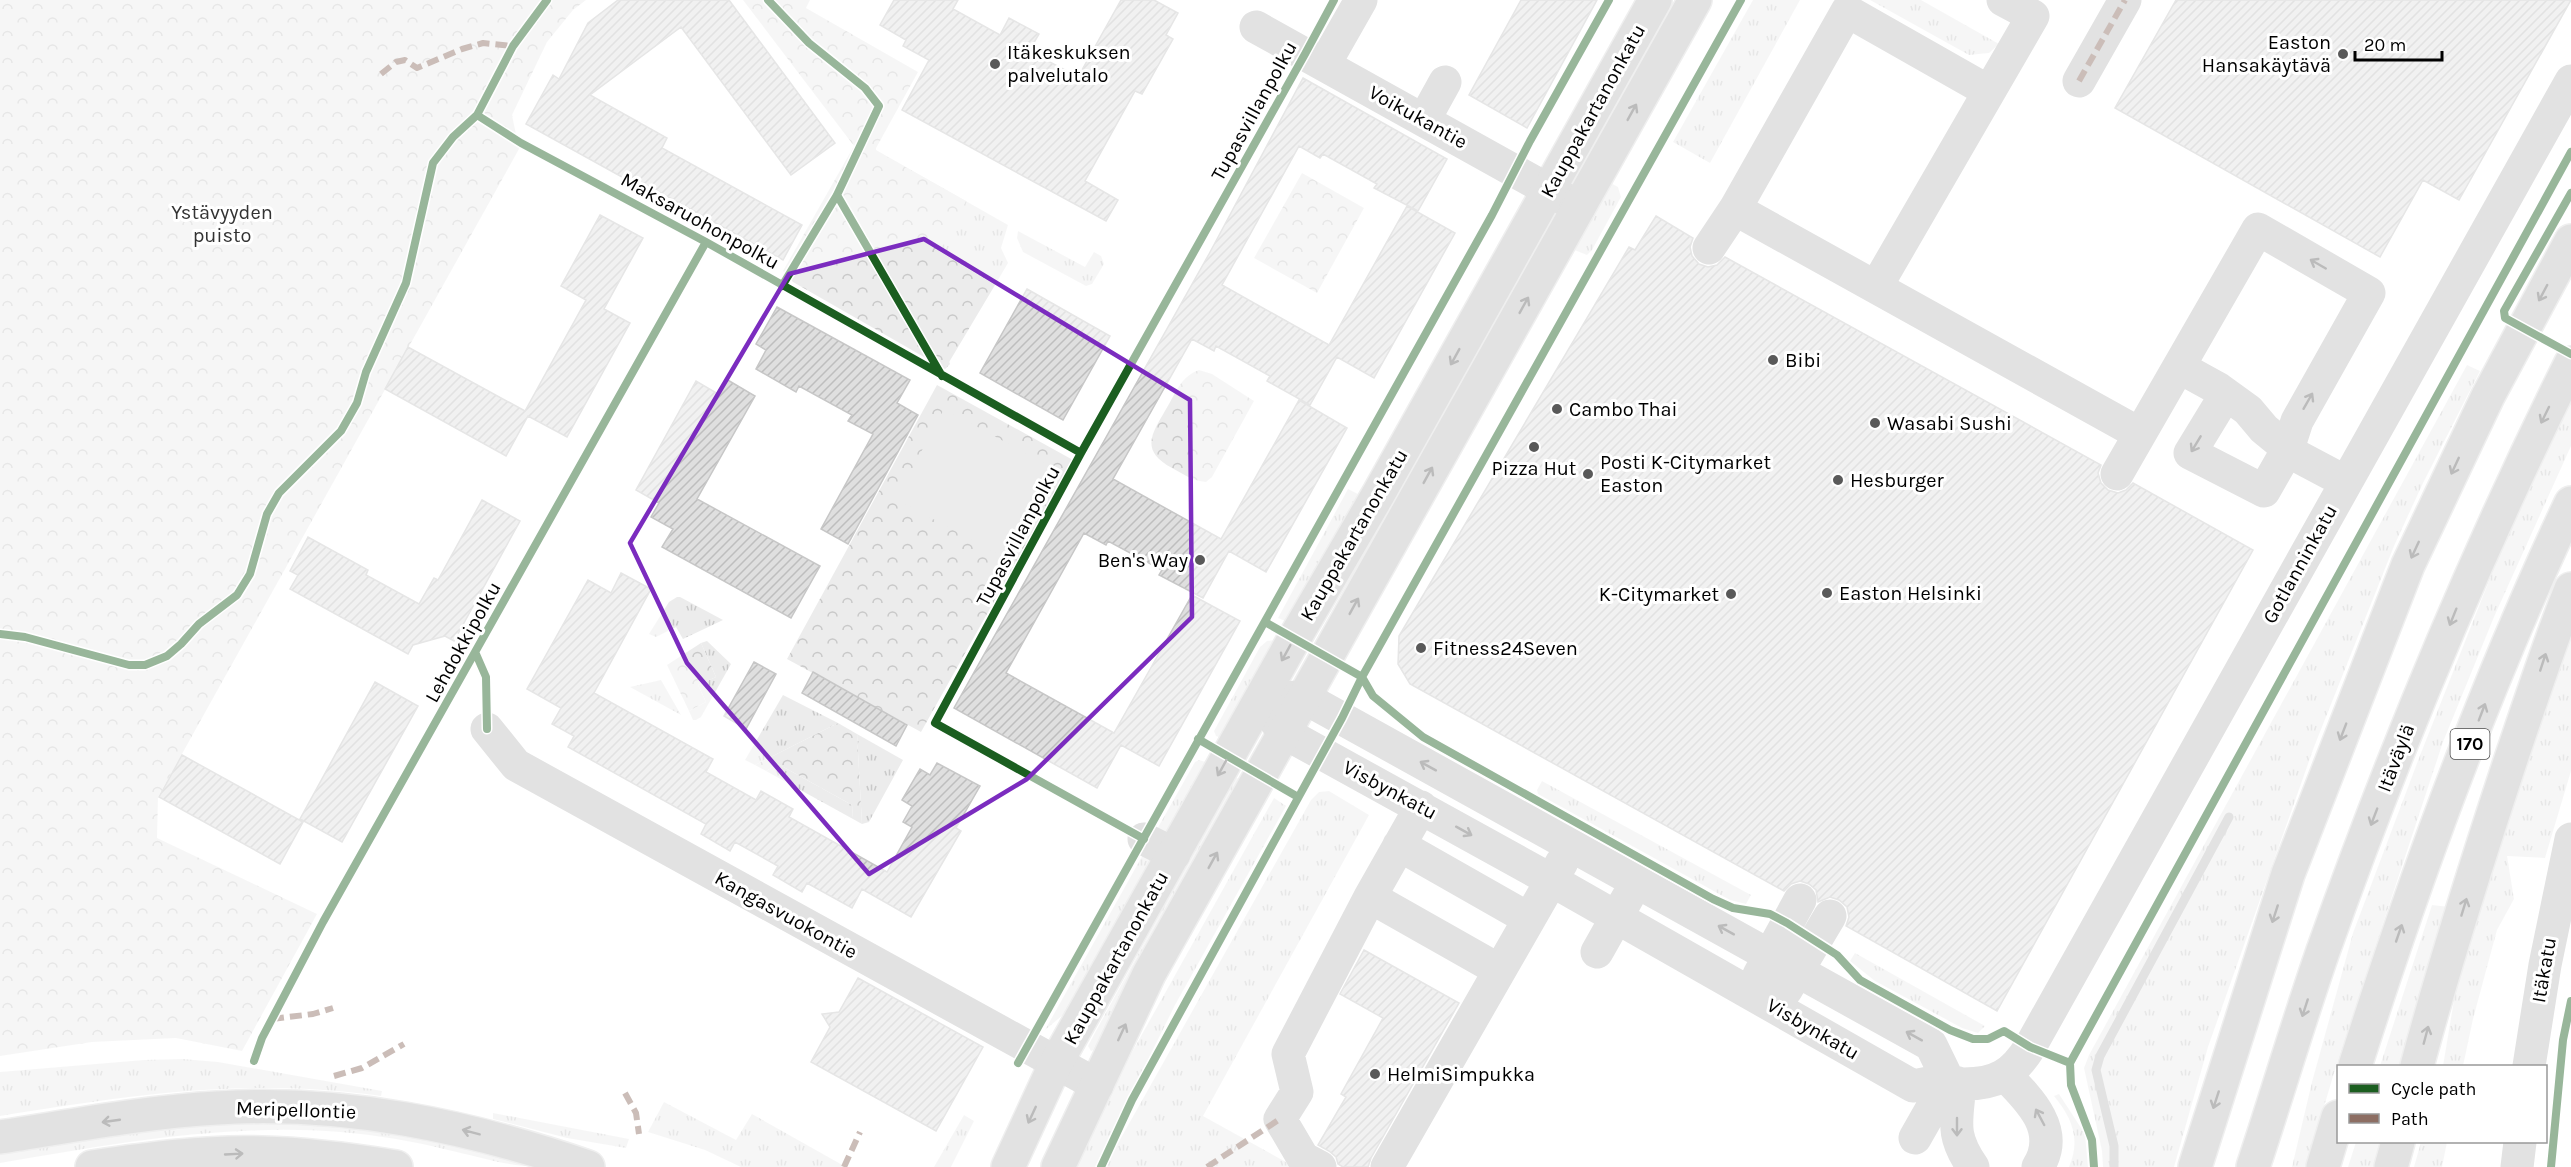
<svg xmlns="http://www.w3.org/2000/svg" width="2571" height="1167" font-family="Karla,sans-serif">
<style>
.grass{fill:url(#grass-tufts)}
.park{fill:url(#park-crowns)}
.garden{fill:#ececec}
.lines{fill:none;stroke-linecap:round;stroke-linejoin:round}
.stream{stroke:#bfbfbf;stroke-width:9}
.building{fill:url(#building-hatch);stroke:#c7c7c7;stroke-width:1.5}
.major-casing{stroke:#dbdbdb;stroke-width:36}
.highway-casing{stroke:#dbdbdb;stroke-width:36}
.minor{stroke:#bebebe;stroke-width:33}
.major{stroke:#bebebe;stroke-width:33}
.highway{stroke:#bebebe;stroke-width:33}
.quiet{stroke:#8d6e63;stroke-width:6;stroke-dasharray:12 6;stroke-linecap:butt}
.cycleway-casing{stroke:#fff;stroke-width:11}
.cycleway{stroke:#1b5e20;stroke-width:8}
.oneway{stroke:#686868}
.marked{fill:none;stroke:#7b2cbf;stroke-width:4.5;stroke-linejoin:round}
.poi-dot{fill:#595959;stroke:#fff;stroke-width:2}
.labels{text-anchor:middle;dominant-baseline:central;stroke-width:6;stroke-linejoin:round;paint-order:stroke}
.shield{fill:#fff;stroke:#4c4c4c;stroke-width:1.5}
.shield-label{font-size:18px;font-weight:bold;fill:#000}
.poi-label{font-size:20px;fill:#000;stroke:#fff;text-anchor:start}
.street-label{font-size:20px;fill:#000;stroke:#fff}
.park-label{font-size:20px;fill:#333;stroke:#fff}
</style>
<defs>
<pattern id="grass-tufts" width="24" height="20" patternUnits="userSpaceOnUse" patternTransform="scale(1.5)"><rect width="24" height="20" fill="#ececec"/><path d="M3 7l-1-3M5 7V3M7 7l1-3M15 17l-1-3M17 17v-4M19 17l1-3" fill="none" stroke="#c9c9c9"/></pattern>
<pattern id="park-crowns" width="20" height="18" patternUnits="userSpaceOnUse" patternTransform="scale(1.5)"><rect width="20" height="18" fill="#ececec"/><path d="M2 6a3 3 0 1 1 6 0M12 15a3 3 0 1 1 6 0" fill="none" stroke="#c9c9c9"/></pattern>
<pattern id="building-hatch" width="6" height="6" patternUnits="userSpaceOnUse" patternTransform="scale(1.5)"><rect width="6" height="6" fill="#dfdfdf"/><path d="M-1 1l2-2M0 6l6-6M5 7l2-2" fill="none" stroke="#bebebe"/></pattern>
</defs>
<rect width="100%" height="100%" fill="#fff"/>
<!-- grass -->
<path class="grass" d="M1753,0H1800L1710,163L1673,142Z
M1870,0H1921L1999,44L1989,53L1969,55Z
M875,129L876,150L1008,225L1001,248L1008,263L995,285L939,251L922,281L950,364L945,369L855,214Z
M1605,180L1618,187L1621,197L1592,250L1587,255L1567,247Z
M1018,231L1085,267L1094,252L1101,256L1104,264L1092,284L1086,286L1023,252L1017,238Z
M2467,365L2480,371L2423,483L2394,546L2314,747L2208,1047L2174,1167H2103L2102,1151L2084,1068L2089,1055Z
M2571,401V446L2494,617L2443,742L2337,1063L2306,1167H2292L2312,1082L2353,933L2419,758L2500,553Z
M1348,489L1358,494L1288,622L1278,618Z
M677,597H680L723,620L683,639L676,627L656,637L649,634L669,602Z
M2571,630V771L2545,858L2507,856L2514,899L2497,930L2473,1019L2463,1066H2443L2457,982Z
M1277,640L1224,739L1216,736L1214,731L1260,647L1267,641Z
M707,641L731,664L701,717L696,720H693L689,711L706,702L698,685L716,677L701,643Z
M661,680L681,715L630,687Z
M783,695L838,723L755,765L745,760Z
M857,734L903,760L869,822L862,824Z
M1199,760L1209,763L1165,837L1156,831L1195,762Z
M778,764L852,805L853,819L766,771Z
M1235,777L1247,783L1098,1048L1091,1051L1088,1046L1097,1029Z
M1542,781L1751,895L1746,904L1730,900L1538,794L1537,790Z
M1329,791L1369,815L1203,1116L1295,1167H1107L1108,1161L1311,800L1319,792Z
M1274,798L1286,806L1175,1005L1095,1167H1077L1131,1054Z
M1145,851L1155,856L1064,1014L1045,1030Z
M2432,905L2450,907L2403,1066H2380Z
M1855,953L1985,1026L1978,1033L1962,1028L1875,981L1850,961Z
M182,1059L218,1062L382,1091L381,1096C249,1077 130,1095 0,1116V1072L144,1060Z
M2059,1094L2085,1134L2088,1167H2069C2081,1139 2072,1118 2054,1096Z
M664,1102L736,1140L752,1114L846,1167H741L705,1150L648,1132Z
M493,1113L629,1139L626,1148L567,1138L493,1119Z
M964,1115L974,1121L951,1167H934Z
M235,1124C290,1124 348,1124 404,1134C447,1142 490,1153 532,1166C511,1167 471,1155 448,1150C413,1141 376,1135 340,1132C226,1123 113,1144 0,1163V1152L167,1127Z
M2356,1142H2381L2374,1167H2348Z
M2421,1142H2447L2442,1167H2414Z"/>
<!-- park -->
<path class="park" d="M0,0H586L573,10L547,42L512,115L519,149L158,797L157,838L317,914L242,1051L176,1038L92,1042L0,1056Z
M743,0H810L806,8L918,72L875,150L966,201L939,251L995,285L945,369L793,282L783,271L854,146Z
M1302,173L1364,208L1317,293L1254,258Z
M1199,370L1212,374L1254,401L1212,477L1206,482C1193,481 1183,474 1172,468C1137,449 1154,431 1169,404C1177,390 1182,376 1199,370Z
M937,385L1073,460L921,732L787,659Z
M701,643L716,677L698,685L706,702L689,711L667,665Z
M838,723L857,734L862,824L853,819L852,805L778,764L766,771L755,765Z"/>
<!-- garden -->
<path class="garden" d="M944,409L1053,468L1005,558L896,499Z"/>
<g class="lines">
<!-- stream -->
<path class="stream" d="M2114,1167V1146L2096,1070L2100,1056L2229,817"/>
</g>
<!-- building -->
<path class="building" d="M618,0H729L835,143L791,175L681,27L590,95L667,138L662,148L802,225L783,260L643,183L640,187L526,124L553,75L559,79L588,23Z
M894,0H958L953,9L1000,35L1009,18L1039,34L1029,51L1078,77L1121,0H1154L1178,13L1166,35L1173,39L1142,94L1135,91L1085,181L1118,200L1106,221L902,110L929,60L903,46L906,40L880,25Z
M1521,0H1597L1527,128L1469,95Z
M2176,0H2571L2459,200L2423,180L2380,257L2115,108Z
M1303,78L1447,159L1418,211L1374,188L1377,184L1323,154L1320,158L1299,146L1222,285L1329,345L1407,206L1455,233L1374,378L1337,357L1310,405L1267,381L1270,376L1216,346L1214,351L1192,339L1113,479L1221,539L1299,400L1347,428L1266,572L1229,551L1203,598L1159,575L1162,570L1108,541L1106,545L1084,533L1006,673L1114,733L1192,595L1240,621L1159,766L1121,745L1097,788L954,708L1209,254Z
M600,215L643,238L604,309L630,323L567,437L528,416L506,456L385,389L408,347L525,411L586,300L561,286Z
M1656,216L1693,238L1690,247L1692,256L1699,264L1708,267L1717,265L1725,257L2101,465L2098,473L2101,483L2108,490L2118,493L2126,490L2133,483L2253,550L1997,1011L1846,926L1849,917L1847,907L1839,900L1830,897L1818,902L1816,890L1809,884L1800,881L1791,884L1784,891L1410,684L1398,664L1399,636L1629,247L1635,250Z
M1027,289L1110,336L1063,420L980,373Z
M777,307L910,380L897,403L918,415L848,544L821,529L873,434L848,421L852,415L799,386L796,392L756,369L766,350L756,344Z
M726,379L755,396L697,499L820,566L791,618L662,547L673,529L651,517L659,503L636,490L696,381L718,394Z
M482,500L520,521L454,641L445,636L413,645L408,654L290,589L298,575L290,571L308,537L368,570L366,575L419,604L434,578L438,580Z
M621,573L651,589L594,693L713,759L706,772L756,800L761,791L793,809L789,817L887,872L912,827L903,822L912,806L902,800L920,769L930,775L937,763L980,786L956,828L961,831L911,917L862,889L852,908L807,883L802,892L773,875L778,866L735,842L730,851L701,834L706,824L568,747L574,736L552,724L561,708L527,689L588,580L611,593Z
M754,662L776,674L746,729L724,716Z
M813,672L907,725L896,746L802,693Z
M375,682L418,706L342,842L300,819Z
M182,755L303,822L280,864L159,797Z
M1364,950L1459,1003L1371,1158L1368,1167H1343L1338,1164L1336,1157L1329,1151L1318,1145L1346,1097L1341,1094L1383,1018L1340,994Z
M858,978L983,1047L936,1131L811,1062L830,1027L822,1014L839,1012Z"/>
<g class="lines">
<defs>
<path id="major" d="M0,1137C72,1126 144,1112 217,1108C345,1100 468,1126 588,1167
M92,1167C148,1159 206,1151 262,1153C307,1154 352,1160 396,1167
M1008,1167L1056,1063L1294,639L1379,493L1655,0
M1058,1167L1149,974L1695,0"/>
<path id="highway" d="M2355,1066C2415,877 2486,683 2571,503
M2417,1066C2444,965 2476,865 2509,765C2529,706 2548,647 2571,589
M2195,1167L2288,874L2408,565L2488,396L2571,241
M2253,1167C2277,1095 2298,1023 2323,951C2394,751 2476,554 2571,363
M2323,1167L2338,1117
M2391,1167L2398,1142"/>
</defs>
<!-- major casing -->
<use href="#major" class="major-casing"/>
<!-- highway casing -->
<use href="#highway" class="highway-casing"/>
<!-- minor -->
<path class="minor" d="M1256,27L1579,207
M1324,65L1361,0
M2079,81L2125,0
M1424,120L1445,82
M1735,209L2140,434
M1709,248L1735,209L1847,11L1988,91
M1876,287L2033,16L2003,0
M2179,367L2219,389L2248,410L2264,429L2297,456L2346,482
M2117,474L2258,229L2369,293L2297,421L2288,449L2264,491L2190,453L2226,394
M1275,698L1303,697L1931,1045L1948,1080
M1261,699L1283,732L1551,880L1913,1086C1924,1084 1935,1081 1946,1081C1952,1080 1958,1084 1964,1084C1997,1084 2013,1074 2030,1047L2571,81
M487,729L516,765L1097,1085
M1144,839L1174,854
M1399,845L1529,919
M1370,897L1499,970
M1597,952L1628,897
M1759,975L1800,900
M1786,990L1830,916
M2529,1066L2545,965L2571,839
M2006,1076C2030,1100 2061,1131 2038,1167
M1960,1084C1957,1121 1950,1134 1973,1167
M1915,1138L1948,1080
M1320,1167L1303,1158L1280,1119L1297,1092L1288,1054L1370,897L1421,807
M1387,1167L1562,862
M2517,1167L2520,1142"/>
<!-- major -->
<use href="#major" class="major"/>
<!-- highway -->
<use href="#highway" class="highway"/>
<!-- quiet -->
<path class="quiet" d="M381,74L396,62L405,60L417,68L462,49L483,43L513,46
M2079,81L2125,0
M272,1019L313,1014L333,1008
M334,1076L362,1068L404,1044
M625,1093L636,1113L639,1134
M844,1167L860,1132
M1207,1167L1280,1119"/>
<defs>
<path id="cycleway" d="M768,0L809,43L865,88L879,106L837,195L782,286
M477,115L521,143L706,242L1081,453
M2571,193L2504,311L2505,318L2571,354
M837,195L942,376
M1265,622L1362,677L1373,696L1423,737L1713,899L1733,908L1770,914L1787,923L1837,955L1860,980L1950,1030L1973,1039H1988L2004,1031L2030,1047L2070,1063
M0,634L25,637L129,665H145L167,656L181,644L199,624L237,595L250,574L267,514L279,493L341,431L357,403L366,372L406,283L433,163L453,137L477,115L513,46L547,0
M476,654L486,677L487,729
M1198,739L1298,797
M1144,839L935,723L1081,453L1305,54L1334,0
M254,1061L262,1038L323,922L706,242
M1018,1063L1492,215L1530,141L1609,0
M1101,1167L1132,1100L1342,718L1362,677L1741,0
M2094,1167L2092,1140L2071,1085L2070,1063L2571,152
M2551,1167L2563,1040L2571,1001"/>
</defs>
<!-- cycleway casing -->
<use href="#cycleway" class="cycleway-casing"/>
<!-- cycleway -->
<use href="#cycleway" class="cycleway"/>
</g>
<!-- one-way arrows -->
<defs><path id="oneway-shaft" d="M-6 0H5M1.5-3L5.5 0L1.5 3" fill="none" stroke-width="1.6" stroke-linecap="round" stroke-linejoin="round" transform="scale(1.5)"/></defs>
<g class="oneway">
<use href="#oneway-shaft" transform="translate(1632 112) rotate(-61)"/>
<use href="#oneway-shaft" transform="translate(2318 264) rotate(-150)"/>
<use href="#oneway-shaft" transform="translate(2543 293) rotate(118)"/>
<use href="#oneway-shaft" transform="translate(1524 305) rotate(-61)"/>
<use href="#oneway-shaft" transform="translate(1455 357) rotate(119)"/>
<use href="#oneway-shaft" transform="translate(2308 401) rotate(-60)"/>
<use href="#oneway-shaft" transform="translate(2545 415) rotate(116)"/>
<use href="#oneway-shaft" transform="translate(2196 444) rotate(121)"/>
<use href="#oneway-shaft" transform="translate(2455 466) rotate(115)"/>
<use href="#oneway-shaft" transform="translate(1428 475) rotate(-61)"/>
<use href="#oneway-shaft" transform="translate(2415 550) rotate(115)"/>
<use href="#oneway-shaft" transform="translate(1354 606) rotate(-61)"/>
<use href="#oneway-shaft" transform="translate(2453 617) rotate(112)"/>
<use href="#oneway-shaft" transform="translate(1286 653) rotate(119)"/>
<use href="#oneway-shaft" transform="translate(2543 662) rotate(-72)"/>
<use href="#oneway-shaft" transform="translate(2482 712) rotate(-69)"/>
<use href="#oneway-shaft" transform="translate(2343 732) rotate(111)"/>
<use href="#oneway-shaft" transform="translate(1428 766) rotate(-151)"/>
<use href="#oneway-shaft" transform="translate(1222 768) rotate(119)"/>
<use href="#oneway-shaft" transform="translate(2374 817) rotate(111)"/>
<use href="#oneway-shaft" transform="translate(1464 831) rotate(29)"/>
<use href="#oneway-shaft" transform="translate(1213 860) rotate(-61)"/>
<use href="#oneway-shaft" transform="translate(2464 907) rotate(-73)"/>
<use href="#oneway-shaft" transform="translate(2275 914) rotate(108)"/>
<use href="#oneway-shaft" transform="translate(1726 930) rotate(-151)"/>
<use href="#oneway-shaft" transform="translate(2399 933) rotate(-71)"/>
<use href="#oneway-shaft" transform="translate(2305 1008) rotate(108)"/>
<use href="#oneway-shaft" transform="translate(1122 1032) rotate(-65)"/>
<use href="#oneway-shaft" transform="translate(2426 1035) rotate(-75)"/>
<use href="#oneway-shaft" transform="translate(1914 1036) rotate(-151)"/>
<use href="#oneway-shaft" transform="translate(2216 1100) rotate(108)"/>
<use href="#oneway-shaft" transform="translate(1032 1115) rotate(115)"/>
<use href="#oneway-shaft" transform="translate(2040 1117) rotate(-118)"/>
<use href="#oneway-shaft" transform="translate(111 1121) rotate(172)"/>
<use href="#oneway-shaft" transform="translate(1957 1127) rotate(90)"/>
<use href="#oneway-shaft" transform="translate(471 1132) rotate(-165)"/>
<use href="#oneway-shaft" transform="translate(234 1154) rotate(-3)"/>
</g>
<!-- marked area -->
<path d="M0 0H2571V1167H0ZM924,239L1190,400L1192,617L1027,779L869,874L687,663L630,543L789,274Z" fill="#fff" fill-opacity=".55" fill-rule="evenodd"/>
<path class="marked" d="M924,239L1190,400L1192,617L1027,779L869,874L687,663L630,543L789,274Z"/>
<!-- markers -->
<g class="poi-dot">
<circle cx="2343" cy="54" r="6"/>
<circle cx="995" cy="64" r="6"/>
<circle cx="1773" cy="360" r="6"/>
<circle cx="1557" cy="409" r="6"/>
<circle cx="1875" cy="423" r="6"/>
<circle cx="1534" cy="447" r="6"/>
<circle cx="1588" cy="474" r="6"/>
<circle cx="1838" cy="480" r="6"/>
<circle cx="1200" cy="560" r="6"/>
<circle cx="1827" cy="593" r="6"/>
<circle cx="1731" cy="594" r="6"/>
<circle cx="1421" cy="648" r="6"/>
<circle cx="1375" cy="1074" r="6"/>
</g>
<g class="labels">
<!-- shield labels -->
<rect class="shield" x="2450.5" y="729" width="39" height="30" rx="4.5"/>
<g class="shield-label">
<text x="2470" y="744">170</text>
</g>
<!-- poi labels -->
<g class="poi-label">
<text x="2331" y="42" text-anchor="end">Easton<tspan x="2331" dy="23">Hansakäytävä</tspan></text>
<text x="1007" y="52">Itäkeskuksen<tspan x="1007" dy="23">palvelutalo</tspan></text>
<text x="1785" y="360">Bibi</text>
<text x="1569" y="409">Cambo Thai</text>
<text x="1887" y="423">Wasabi Sushi</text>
<text x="1600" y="462">Posti K-Citymarket<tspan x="1600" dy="23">Easton</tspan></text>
<text x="1534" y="468" text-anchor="middle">Pizza Hut</text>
<text x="1850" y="480">Hesburger</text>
<text x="1188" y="560" text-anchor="end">Ben's Way</text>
<text x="1839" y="593">Easton Helsinki</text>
<text x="1719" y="594" text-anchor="end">K-Citymarket</text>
<text x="1433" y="648">Fitness24Seven</text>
<text x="1387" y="1074">HelmiSimpukka</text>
</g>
<!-- street labels -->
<g class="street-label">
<text transform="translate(1254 111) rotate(-61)">Tupasvillanpolku</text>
<text transform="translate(1593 111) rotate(-61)">Kauppakartanonkatu</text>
<text transform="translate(1418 117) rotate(29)">Voikukantie</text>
<text transform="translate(700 221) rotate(29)">Maksaruohonpolku</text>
<text transform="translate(1354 535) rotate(-60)">Kauppakartanonkatu</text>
<text transform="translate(1018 536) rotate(-62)">Tupasvillanpolku</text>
<text transform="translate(2300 564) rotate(-61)">Gotlanninkatu</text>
<text transform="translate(463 642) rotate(-61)">Lehdokkipolku</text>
<text transform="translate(2396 758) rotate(-69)">Itäväylä</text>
<text transform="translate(1390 790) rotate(28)">Visbynkatu</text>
<text transform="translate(786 915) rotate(29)">Kangasvuokontie</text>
<text transform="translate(1116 958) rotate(-61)">Kauppakartanonkatu</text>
<text transform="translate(2544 970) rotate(-80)">Itäkatu</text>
<text transform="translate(1813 1029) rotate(30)">Visbynkatu</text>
<text transform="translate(296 1110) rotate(2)">Meripellontie</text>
</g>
<!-- park labels -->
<g class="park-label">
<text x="222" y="212">Ystävyyden<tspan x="222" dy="23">puisto</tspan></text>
</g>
</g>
<!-- legend -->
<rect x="2337" y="1065" width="210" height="78" fill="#ffffff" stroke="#999999" stroke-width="1.5"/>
<rect x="2349" y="1084" width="30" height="9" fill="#1b5e20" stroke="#999999" stroke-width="1.5"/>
<text x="2391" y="1095" font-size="18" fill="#000000">Cycle path</text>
<rect x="2349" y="1114" width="30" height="9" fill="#8d6e63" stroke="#999999" stroke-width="1.5"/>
<text x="2391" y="1125" font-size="18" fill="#000000">Path</text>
<!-- scale -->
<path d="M2355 51v9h87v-9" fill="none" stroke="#000000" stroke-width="3"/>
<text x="2364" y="51" font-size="18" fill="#000000" stroke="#ffffff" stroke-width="4.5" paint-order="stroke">20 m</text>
</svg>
